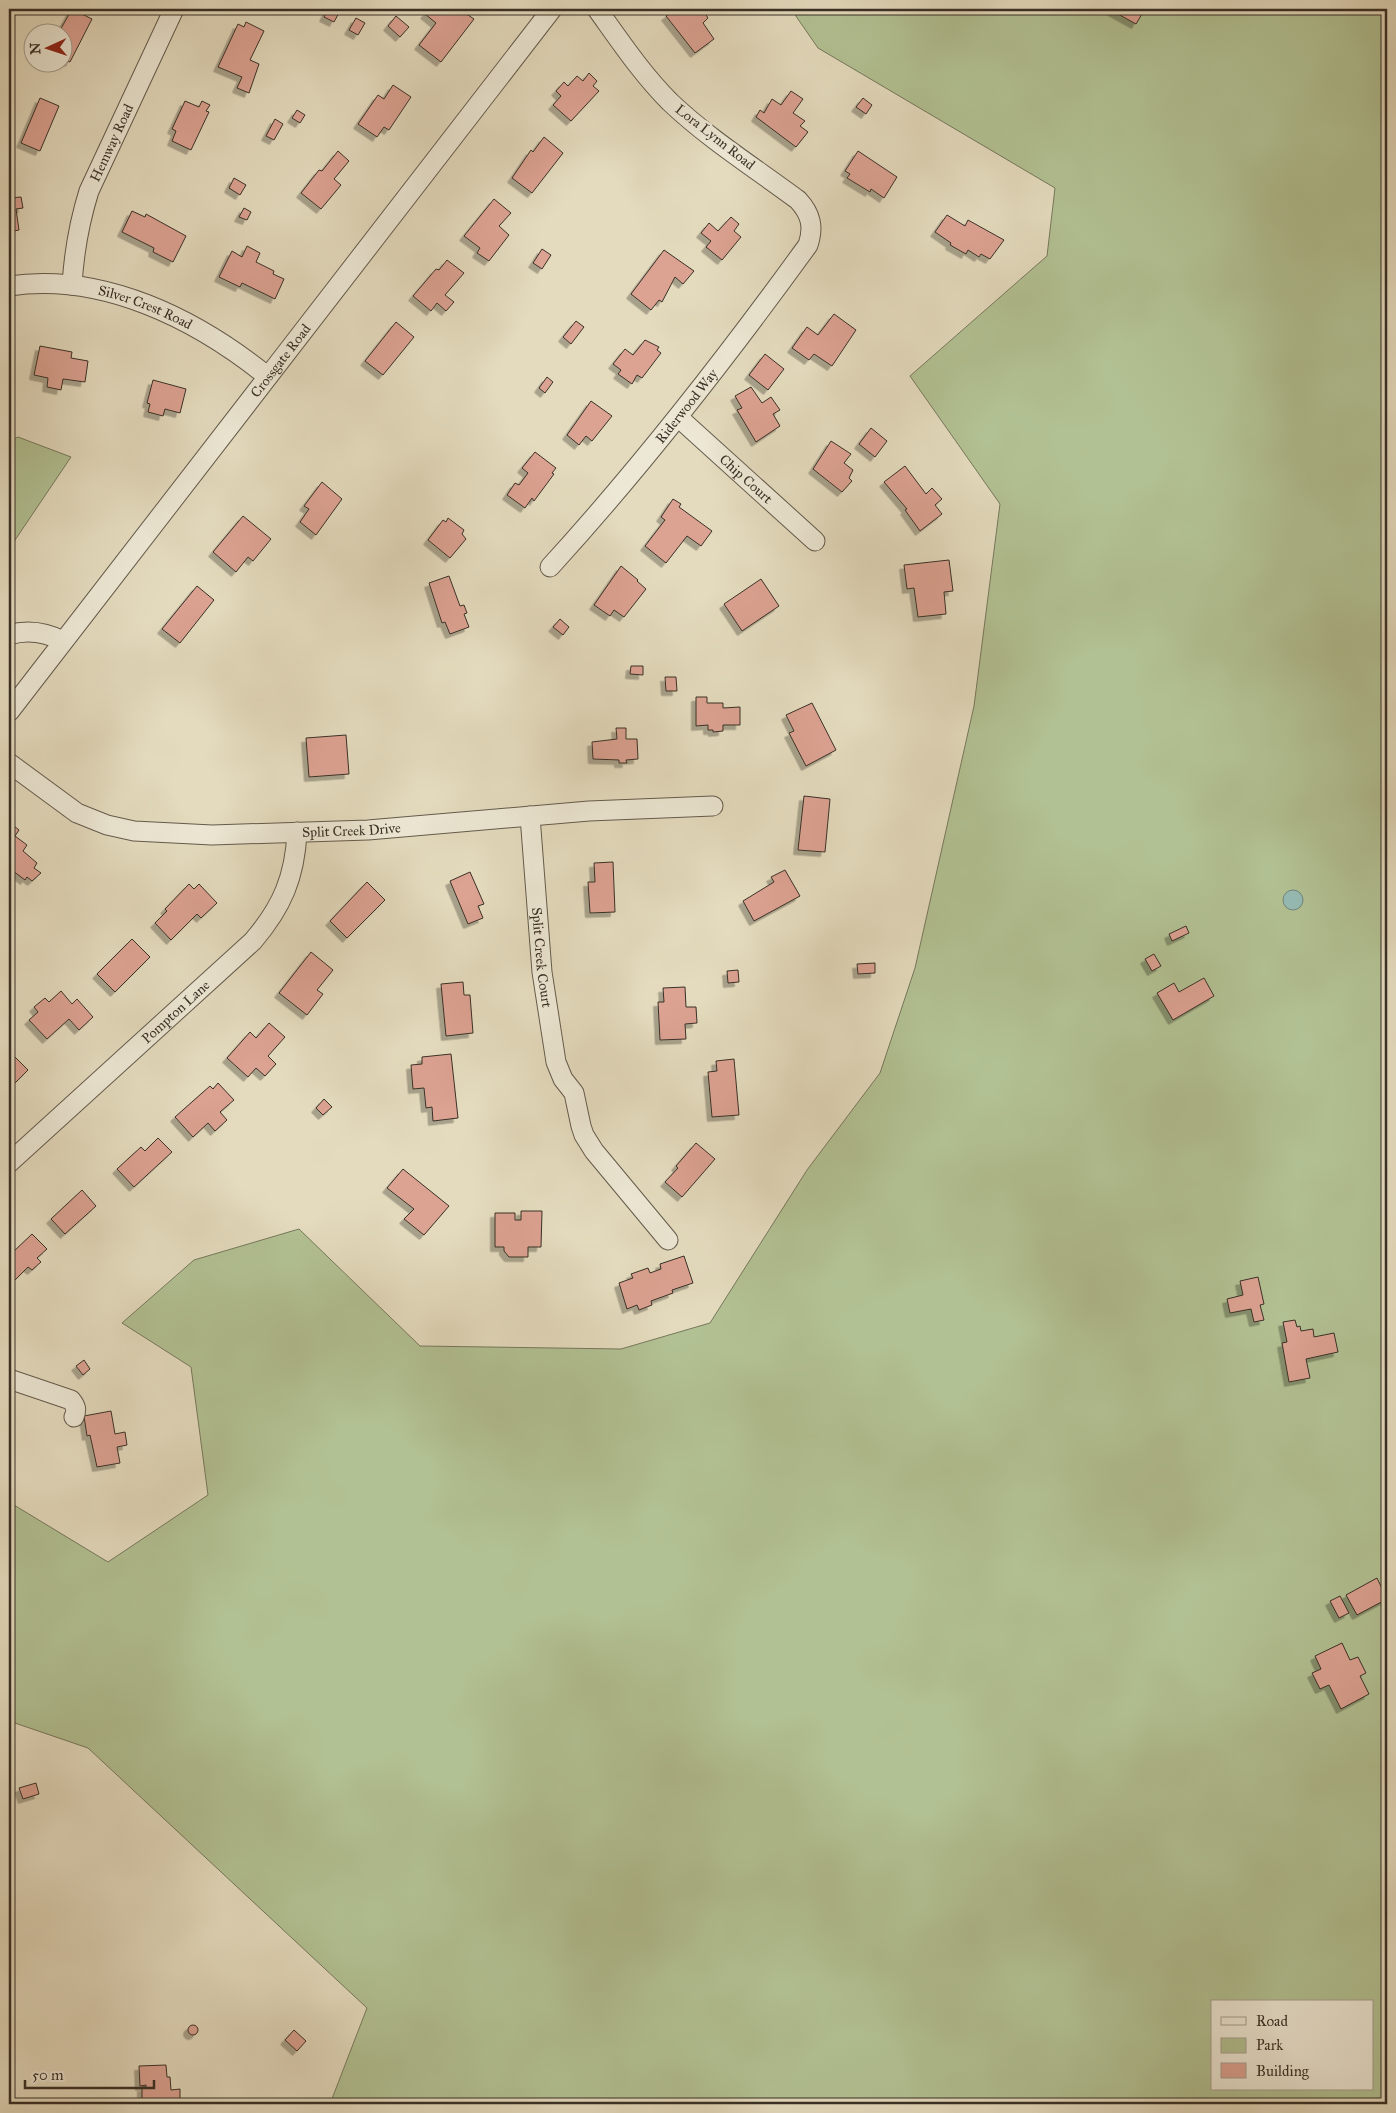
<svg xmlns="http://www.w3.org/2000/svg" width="1396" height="2113" font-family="'IM FELL Great Primer',serif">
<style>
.green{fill:#b2c193;stroke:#76785d;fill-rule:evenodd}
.water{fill:#95bbb4;stroke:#70837c}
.building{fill:#dca292;stroke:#393027;filter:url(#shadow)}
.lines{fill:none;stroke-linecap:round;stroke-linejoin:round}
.minor-casing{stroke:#645b4d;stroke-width:21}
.minor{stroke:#ede8d5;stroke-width:19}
.labels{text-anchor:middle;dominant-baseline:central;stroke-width:5;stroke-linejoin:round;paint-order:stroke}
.street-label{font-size:14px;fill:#393027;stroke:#ede8d5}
</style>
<defs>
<filter id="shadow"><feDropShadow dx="-4.5" dy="4.5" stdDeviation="0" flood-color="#0004"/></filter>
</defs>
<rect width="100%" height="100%" fill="#e4dbbe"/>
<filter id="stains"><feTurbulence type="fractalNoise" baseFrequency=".004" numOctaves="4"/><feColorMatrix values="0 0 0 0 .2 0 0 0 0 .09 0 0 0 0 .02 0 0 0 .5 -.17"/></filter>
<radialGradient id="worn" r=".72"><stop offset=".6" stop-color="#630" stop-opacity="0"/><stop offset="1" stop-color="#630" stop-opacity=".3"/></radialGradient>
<!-- green -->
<path class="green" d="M791,9H1387V2104H330L367,2008L88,1748L9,1721V1502L108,1562L208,1495L191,1367L122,1323L194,1260L299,1229L420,1346L621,1349L710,1323L807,1170L880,1073L915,968L974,706L1000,504L910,376L1047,256L1055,188L818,48ZM1212,2002H1372V2089H1212Z
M18,437L71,457L9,549V441Z"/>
<!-- water -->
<path class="water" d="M1283 900a10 10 0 1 1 20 0a10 10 0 1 1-20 0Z"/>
<!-- building -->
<path class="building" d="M72,9L92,19L70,62L62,59V32H59Z
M328,9H341L334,22L324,17Z
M430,9H459L474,19L441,62L419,45L436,23L425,14Z
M675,9H692L697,15L703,10L708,18L703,23L714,39L695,53L666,16Z
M1109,9H1145L1136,24Z
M396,16L409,27L400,37L388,26Z
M356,18L365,23L358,35L349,30Z
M246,22L264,31L250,60L259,64L249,93L237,88L242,77L218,67L238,24L244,27Z
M589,73L597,81L593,86L599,91L571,121L553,105L561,96L556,91L564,82L568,86L577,76L583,81Z
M393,85L411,97L389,130L384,127L377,137L358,124L378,95L384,99Z
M791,91L803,99L793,113L805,121L800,126L808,132L796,147L756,117L760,110L764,113L772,99L781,105Z
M40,98L59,106L40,151L21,143Z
M863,98L872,105L866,114L856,107Z
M185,101L199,107L202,101L210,105L206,111L209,112L191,150L172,141L176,131L172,129Z
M297,110L305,115L300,123L292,118Z
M275,119L283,124L274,140L266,136Z
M544,137L563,153L532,193L512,178L531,150L533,152Z
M338,151L349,161L334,179L341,185L321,209L301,193L319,170L322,171Z
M858,151L897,177L884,198L871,189L870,192L847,178L850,174L845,171Z
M234,178L246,185L240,195L229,188Z
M21,197L23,208L16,209L19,230L9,232V198Z
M494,199L511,213L499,226L509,235L489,261L477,253L480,248L464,236Z
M244,208L251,212L247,220L239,217Z
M132,211L145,217L146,214L186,236L173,262L153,252L154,248L122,232Z
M947,215L965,226L968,220L1004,240L990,259L981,254L979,257L968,250L966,254L950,245L951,243L935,232Z
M731,217L739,224L734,231L741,237L722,260L706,247L711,241L701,233L709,223L718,231Z
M247,246L260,253L256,262L274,271L273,274L284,279L275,299L242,283L240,287L219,277L232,251L242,257Z
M542,249L551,255L542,269L533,263Z
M664,250L694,271L683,284L675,277L662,302L659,300L651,310L631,294Z
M447,260L464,273L445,295L454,302L446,311L437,303L431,311L413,296L436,269L439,270Z
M834,314L856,330L832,366L814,354L809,360L792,348L807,327L818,335Z
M576,321L584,327L571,344L563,337Z
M396,322L414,337L383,375L365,361Z
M645,340L659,347L657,350L661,353L642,378L637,375L632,384L618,374L621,370L613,364L625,349L633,355Z
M40,346L72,352L71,358L88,361L85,382L63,379L61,390L47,387L48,378L34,375Z
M765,354L784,369L768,390L749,375Z
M547,377L553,382L545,393L539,388Z
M153,380L186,389L180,413L165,409L163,416L148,412L150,404L147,403Z
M751,387L762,403L771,397L780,410L773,414L780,426L756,442L737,410L742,408L735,396Z
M591,401L612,416L592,441L586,436L579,445L567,435Z
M871,428L887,441L875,457L859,444Z
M831,441L851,454L844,463L853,470L849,478L852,481L842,492L813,469Z
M535,452L556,468L552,473L554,474L534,501L532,498L525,508L507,495L515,483L519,485L528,473L522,468Z
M905,466L926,494L932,488L942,499L935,505L942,514L920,531L905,510L907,509L884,482Z
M322,482L342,499L316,535L300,522L309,509L304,506Z
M673,499L681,504L679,507L712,531L701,546L687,536L666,563L645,546L665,520L661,517Z
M243,516L271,539L253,561L248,557L236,572L213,552Z
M448,518L464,530L462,534L466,539L450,558L428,540L443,520L446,522Z
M949,560L953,591L944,592L946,614L918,617L914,588L907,589L904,565Z
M621,566L638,580L637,581L646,589L624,617L614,610L610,616L594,605Z
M449,576L460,606L464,605L467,613L464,614L469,627L450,634L445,622L442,623L429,583Z
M761,579L779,606L742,631L724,604Z
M197,586L214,600L180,643L162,629Z
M560,619L569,627L563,635L553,627Z
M631,666H643V675L630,674Z
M665,677H676L677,691H666Z
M696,697H707V703H723V708L740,707V725H723V731L713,732V730H708V725L696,726Z
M812,703L836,750L806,766L789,733L794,731L786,715Z
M616,728H626V739H637L638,759L626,760L627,763H619V760L593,759L592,742L617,739Z
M346,735L349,774L309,777L306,738Z
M804,796L830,799L825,852L798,850Z
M9,822L19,830L15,836L27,845L23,851L37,863L34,868L41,873L32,881L27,877L25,880L9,868Z
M613,862L615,912L590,913L588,882H595L594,863Z
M785,870L800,896L754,921L743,901L774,882L771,877Z
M470,872L484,904L478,906L483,918L468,924L450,881Z
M367,882L385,900L347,938L330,921Z
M189,884L194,889L199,884L217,903L201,918L197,914L171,940L155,923L167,911L165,909Z
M1186,926L1189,933L1172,941L1169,934Z
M132,939L150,957L115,992L97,974Z
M311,952L333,970L317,990L323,994L307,1015L279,993Z
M1154,954L1161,966L1152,971L1145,959Z
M875,963V973L858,974L857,964Z
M738,970L739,982L728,983L727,971Z
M1204,978L1214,996L1173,1020L1157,993L1174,983L1179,992Z
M463,982L464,995H470L473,1033L446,1036L441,984Z
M685,987L686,1007H696L697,1023L685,1024L686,1039L660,1040L658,1002H664L663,988Z
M61,991L72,1004L77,999L93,1017L79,1030L69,1019L47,1039L29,1020L38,1012L34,1007L45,998L49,1002Z
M269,1023L285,1037L268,1056L276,1064L265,1076L256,1068L248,1077L227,1058L250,1032L256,1038Z
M12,1054L28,1070L9,1089V1057Z
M451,1054L458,1118L433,1121L432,1107L426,1108L424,1088L413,1089L411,1065L422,1064V1057Z
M734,1059L739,1115L712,1117L708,1072L717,1071L716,1061Z
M218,1083L234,1100L220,1112L227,1120L215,1131L208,1123L193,1137L175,1117L210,1086L213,1089Z
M324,1099L332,1107L323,1115L316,1108Z
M158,1138L172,1152L134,1187L117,1169L141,1147L145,1151Z
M696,1143L715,1159L682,1197L665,1182L678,1168L676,1166Z
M403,1169L449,1206L424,1235L404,1219L414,1209L387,1188Z
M82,1190L96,1206L65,1234L51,1219Z
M521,1211H542L541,1247H528V1257H509L504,1251V1247H495V1213H515V1220H521Z
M32,1234L47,1249L37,1258L41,1262L32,1270L28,1267L12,1283L9,1280L10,1255Z
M684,1256L693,1283L672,1290L673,1293L651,1301L652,1305L639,1310L637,1305L627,1309L619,1283L633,1278L631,1274L648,1268L650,1273L661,1269L660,1264Z
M1258,1277L1264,1304L1260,1305L1264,1320L1254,1322L1251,1309L1230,1313L1227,1299L1243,1295L1240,1281Z
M1295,1320L1297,1327L1300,1326L1301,1331L1313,1329L1314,1337L1334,1333L1338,1352L1306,1359L1310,1378L1289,1382L1282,1343L1287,1342L1283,1322Z
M84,1360L90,1369L83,1375L76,1366Z
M111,1411L115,1434L125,1432L127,1445L117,1447L120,1463L97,1467L90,1435L87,1436L84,1416Z
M1377,1578L1387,1599L1357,1615L1346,1595Z
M1340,1596L1349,1613L1339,1618L1330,1601Z
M1342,1643L1350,1660L1358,1657L1366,1673L1360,1676L1369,1694L1341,1709L1329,1685L1320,1689L1312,1673L1321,1669L1315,1656Z
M36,1783L39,1794L23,1799L19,1788Z
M188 2030a5 5 0 1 1 10 0a5 5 0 1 1-10 0Z
M294,2030L306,2041L297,2051L285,2040Z
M166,2065L167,2077H170L171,2090L180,2089V2104H142V2087H146V2085L140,2086L139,2066Z"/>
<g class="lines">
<defs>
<g id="minor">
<path id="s1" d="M72,285C74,252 79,223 89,191L174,9"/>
<path id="s2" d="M9,286C103,272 196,319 267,376"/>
<path id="s3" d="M678,417L815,541"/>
<path id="s4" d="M550,567C643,465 727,357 808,245C814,227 811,214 798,200C755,168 709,139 670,102C642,74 620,41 597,9"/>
<path d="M9,635C28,629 45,632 63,641"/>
<path id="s5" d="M9,712L552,9"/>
<path id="s6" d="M9,763L77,813L107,825L134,831L212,835L368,830L589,811L713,806"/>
<path id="s7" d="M530,816L542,972L556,1062L563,1079L574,1093L581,1126L584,1135L594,1151L668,1240"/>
<path id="s8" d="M9,1163L253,941C282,907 295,877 297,832"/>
<path d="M9,1379L71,1400C76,1406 77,1410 74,1417"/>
</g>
</defs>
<!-- minor casing -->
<use href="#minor" class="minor-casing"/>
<!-- minor -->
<use href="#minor" class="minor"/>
</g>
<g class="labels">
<!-- street labels -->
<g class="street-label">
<text transform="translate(715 137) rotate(38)">Lora Lynn Road</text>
<text stroke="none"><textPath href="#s1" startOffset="149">Hemway Road</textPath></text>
<text stroke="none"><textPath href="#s2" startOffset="140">Silver Crest Road</textPath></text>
<text stroke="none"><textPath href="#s5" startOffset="444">Crossgate Road</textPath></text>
<text stroke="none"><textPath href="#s4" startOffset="211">Riderwood Way</textPath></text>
<text stroke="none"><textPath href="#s3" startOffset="92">Chip Court</textPath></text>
<text stroke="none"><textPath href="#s6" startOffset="362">Split Creek Drive</textPath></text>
<text stroke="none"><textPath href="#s7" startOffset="142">Split Creek Court</textPath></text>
<text stroke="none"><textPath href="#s8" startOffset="225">Pompton Lane</textPath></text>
</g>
</g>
<!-- margin -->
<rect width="1396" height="2113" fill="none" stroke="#e4dbbe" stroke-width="30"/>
<rect x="10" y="10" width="1376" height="2093" fill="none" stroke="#393027" stroke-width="2.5"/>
<rect x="15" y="15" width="1366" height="2083" fill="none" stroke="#393027"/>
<!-- legend -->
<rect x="1211" y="2000" width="162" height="90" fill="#ede8d5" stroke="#a59e8f"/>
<rect x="1221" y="2017" width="25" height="8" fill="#ede8d5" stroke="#a59e8f"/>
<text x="1256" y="2026" font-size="15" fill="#393027">Road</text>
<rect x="1221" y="2038" width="25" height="15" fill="#b2c193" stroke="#a59e8f"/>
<text x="1256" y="2050" font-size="15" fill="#393027">Park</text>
<rect x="1221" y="2063" width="25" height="15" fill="#dca292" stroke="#a59e8f"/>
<text x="1256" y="2076" font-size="15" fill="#393027">Building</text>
<!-- north arrow -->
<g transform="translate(48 48) rotate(267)"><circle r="24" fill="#ede8d5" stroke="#a59e8f"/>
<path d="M0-4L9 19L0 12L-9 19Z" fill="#8f2418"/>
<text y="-8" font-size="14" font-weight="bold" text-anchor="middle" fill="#393027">N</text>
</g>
<!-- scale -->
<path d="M25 2080v8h129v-8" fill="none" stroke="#393027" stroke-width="2.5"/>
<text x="32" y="2080" font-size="15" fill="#393027" stroke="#ede8d5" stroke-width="4" paint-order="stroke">50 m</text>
<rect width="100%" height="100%" filter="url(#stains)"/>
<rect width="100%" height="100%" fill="url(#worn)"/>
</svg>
